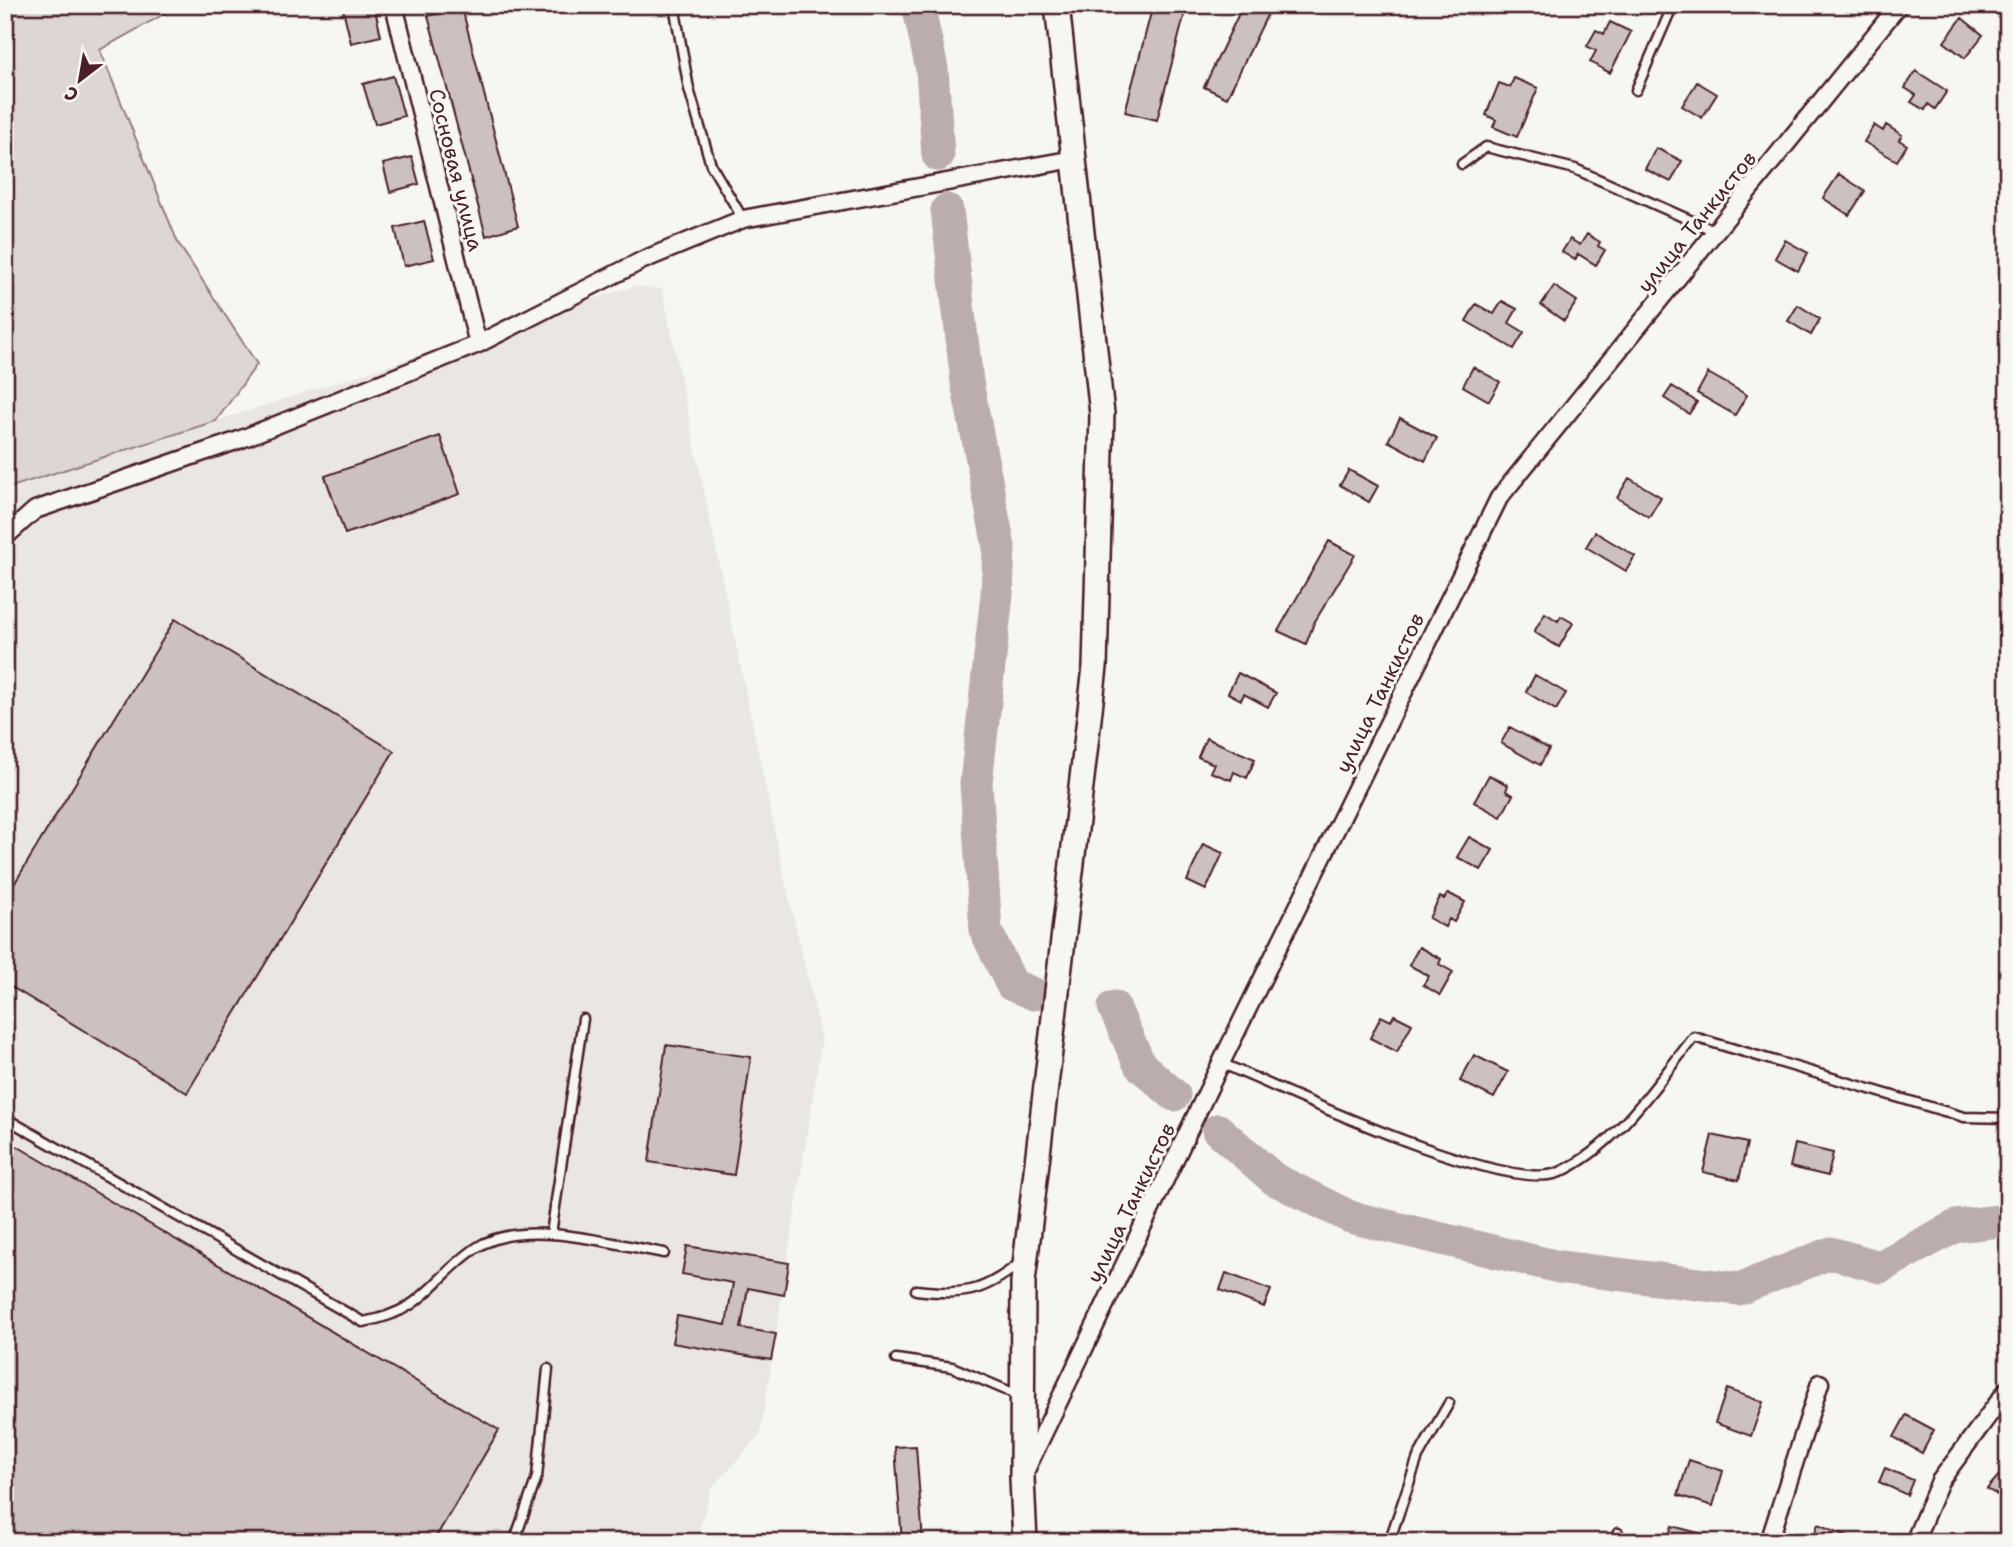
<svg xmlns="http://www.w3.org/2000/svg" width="2013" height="1547" font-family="'Shantell Sans',sans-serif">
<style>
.built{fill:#e9e6e3}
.green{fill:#ddd6d5;stroke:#947a80;stroke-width:2}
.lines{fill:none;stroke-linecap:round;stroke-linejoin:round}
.river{stroke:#bbadae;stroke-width:33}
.building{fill:#ccc1c0;stroke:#4a1f2b;stroke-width:2}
.lane-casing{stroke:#4a1f2b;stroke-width:13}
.street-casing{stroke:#4a1f2b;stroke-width:21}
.secondary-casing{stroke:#4a1f2b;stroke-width:28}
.lane{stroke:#f6f6f2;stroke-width:8}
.street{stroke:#f6f6f2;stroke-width:16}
.secondary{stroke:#f6f6f2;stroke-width:23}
.labels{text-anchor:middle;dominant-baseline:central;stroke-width:6;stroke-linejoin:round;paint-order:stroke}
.street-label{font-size:21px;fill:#4a1f2b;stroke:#f6f6f2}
</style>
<rect width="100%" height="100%" fill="#f6f6f2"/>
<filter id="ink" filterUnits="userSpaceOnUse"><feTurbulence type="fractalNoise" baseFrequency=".0143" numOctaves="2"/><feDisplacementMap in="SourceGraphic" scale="14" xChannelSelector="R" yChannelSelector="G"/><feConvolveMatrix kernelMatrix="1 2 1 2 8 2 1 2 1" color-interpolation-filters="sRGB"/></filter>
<g filter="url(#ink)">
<!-- built -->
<path class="built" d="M634,286L662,289L786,886L822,1039L760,1435L711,1489L696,1542H5V489Z"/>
<!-- green -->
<path class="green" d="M5,5H180L100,50L178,243L257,364L216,421L5,489Z"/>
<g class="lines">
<!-- river -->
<path class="river" d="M918,5L932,69L938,155
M947,210L967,382L999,547L997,594L976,783L986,931L1012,985L1034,994
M1114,1007L1140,1065L1174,1095
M1218,1130L1274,1179L1350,1217L1559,1267L1739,1289L1831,1253L1880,1267L1956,1226L2008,1220"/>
</g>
<!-- building -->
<path class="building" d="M362,5H374L381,36L351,43L343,9Z
M1153,5H1187L1157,120L1125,112Z
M1243,5H1272L1227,98L1204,87Z
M462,8L518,226L486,236L428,16Z
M1962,18L1983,35L1965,58L1944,42Z
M1610,22L1631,32L1610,73L1590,62L1596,51L1587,46L1596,30L1604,34Z
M1916,71L1947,91L1935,109L1928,104L1925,110L1911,102L1916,95L1905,88Z
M393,76L404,116L375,124L363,84Z
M1514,78L1538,88L1517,137L1493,127L1496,120L1486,115L1499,83L1510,87Z
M1697,82L1717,94L1702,118L1682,106Z
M1874,125L1883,131L1886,125L1902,135L1899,140L1907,145L1897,161L1864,142Z
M1656,148L1682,161L1671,182L1645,169Z
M412,157L419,184L390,192L383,164Z
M1839,174L1865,191L1849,215L1823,198Z
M424,221L434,259L404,266L395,228Z
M1587,234L1600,242L1598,246L1605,250L1596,265L1578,254L1575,260L1562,252L1570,239L1580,245Z
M1785,240L1808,253L1798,271L1775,258Z
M1554,286L1577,301L1564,321L1541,305Z
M1502,301L1517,309L1509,323L1524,332L1514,349L1466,321L1476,304L1494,314Z
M1798,305L1820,319L1811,335L1788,321Z
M1473,367L1500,382L1489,401L1463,386Z
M1708,373L1747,395L1735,415L1697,393Z
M1672,386L1697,402L1689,414L1664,398Z
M1400,418L1437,438L1425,461L1388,441Z
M440,436L460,494L345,534L325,476Z
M1349,470L1378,486L1369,502L1340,485Z
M1629,478L1661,497L1649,517L1617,498Z
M1595,532L1635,556L1626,571L1586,547Z
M1329,541L1355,555L1314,623L1306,644L1278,631Z
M1545,613L1558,621L1561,616L1573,623L1559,647L1534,632Z
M175,619L394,751L187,1093L5,983V899Z
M1238,673L1276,693L1268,707L1244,694L1241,700L1228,693Z
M1535,675L1566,693L1556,710L1526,692Z
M1510,727L1549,749L1540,765L1501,743Z
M1206,738L1255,759L1247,778L1234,772L1231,780L1210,772L1214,764L1198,757Z
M1489,775L1508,785L1506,791L1513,795L1501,817L1474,802Z
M1469,837L1493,850L1481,870L1457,857Z
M1203,844L1223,853L1206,890L1187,881Z
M1448,893L1465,902L1454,922L1449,919L1445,927L1429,918L1440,897L1444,899Z
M1419,947L1441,959L1439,964L1453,972L1440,995L1423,985L1429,976L1409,965Z
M1394,1015L1412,1024L1397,1052L1370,1038L1381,1016L1391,1021Z
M666,1045L751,1057L734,1175L649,1162Z
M1474,1055L1508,1072L1494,1098L1460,1081Z
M1712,1135L1747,1143L1739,1180L1703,1172Z
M5,1139L499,1430L433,1542H5Z
M1795,1144L1833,1153L1828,1176L1790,1167Z
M687,1246L789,1263L784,1295L748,1288L741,1328L776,1334L771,1360L672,1343L677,1316L726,1325L733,1283L682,1274Z
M1226,1273L1271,1290L1264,1307L1220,1290Z
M1727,1389L1763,1402L1751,1436L1715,1423Z
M1906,1415L1934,1430L1922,1453L1894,1437Z
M916,1446L923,1542H902L895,1447Z
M1689,1460L1723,1471L1713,1506L1678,1495Z
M1885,1468L1913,1480L1907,1495L1879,1482Z
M1999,1475L2008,1482V1501L1987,1489Z
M1818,1524L1860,1541V1542H1811Z
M1672,1526L1714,1537L1713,1542H1667Z"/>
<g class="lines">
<defs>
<path id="lane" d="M674,5L689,89L711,165L743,219
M1636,90L1673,5
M1462,164L1486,147L1575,169L1717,232
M1221,1063C1282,1089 1506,1196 1560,1172C1617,1146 1656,1084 1694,1037L1964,1117L2008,1118
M5,1118L363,1322C426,1311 430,1280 476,1248C521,1217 613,1244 664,1253
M551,1234L583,1019
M916,1290C963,1295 981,1294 1020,1263
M896,1359L952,1367L1020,1396
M514,1542L537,1477L548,1369
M1389,1542L1418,1457L1449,1403
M1614,1542L1618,1533"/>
<path id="street" d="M394,5L478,344
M5,537L35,510L239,440L478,344L643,260L743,219L1074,159
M1024,1474L1221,1063L1499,498L1899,5
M1769,1542L1820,1383
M1914,1542L1940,1481L2008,1389"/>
<path id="secondary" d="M1025,1542L1022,1478L1023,1282L1095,667L1102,414L1057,5"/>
</defs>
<!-- lane casing -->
<use href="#lane" class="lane-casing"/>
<!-- street casing -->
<use href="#street" class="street-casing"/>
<!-- secondary casing -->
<use href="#secondary" class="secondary-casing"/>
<!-- lane -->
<use href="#lane" class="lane"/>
<!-- street -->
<use href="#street" class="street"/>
<!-- secondary -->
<use href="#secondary" class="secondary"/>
</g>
</g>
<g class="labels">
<!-- street labels -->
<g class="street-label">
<text transform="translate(456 170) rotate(76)">Сосновая улица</text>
<text transform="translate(1697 222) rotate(-51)">улица Танкистов</text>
<text transform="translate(1380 693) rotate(-64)">улица Танкистов</text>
<text transform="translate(1131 1203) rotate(-64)">улица Танкистов</text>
</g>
</g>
<!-- margin -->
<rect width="2013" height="1547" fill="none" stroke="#f6f6f2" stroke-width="28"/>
<rect x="14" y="14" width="1985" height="1519" fill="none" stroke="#4a1f2b" stroke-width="2.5" filter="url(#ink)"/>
<!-- north arrow -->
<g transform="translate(80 80) rotate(211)" stroke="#f6f6f2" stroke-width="5" paint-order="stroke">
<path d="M0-5L12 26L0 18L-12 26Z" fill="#4a1f2b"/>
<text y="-10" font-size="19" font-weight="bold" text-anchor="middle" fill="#4a1f2b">С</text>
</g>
</svg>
